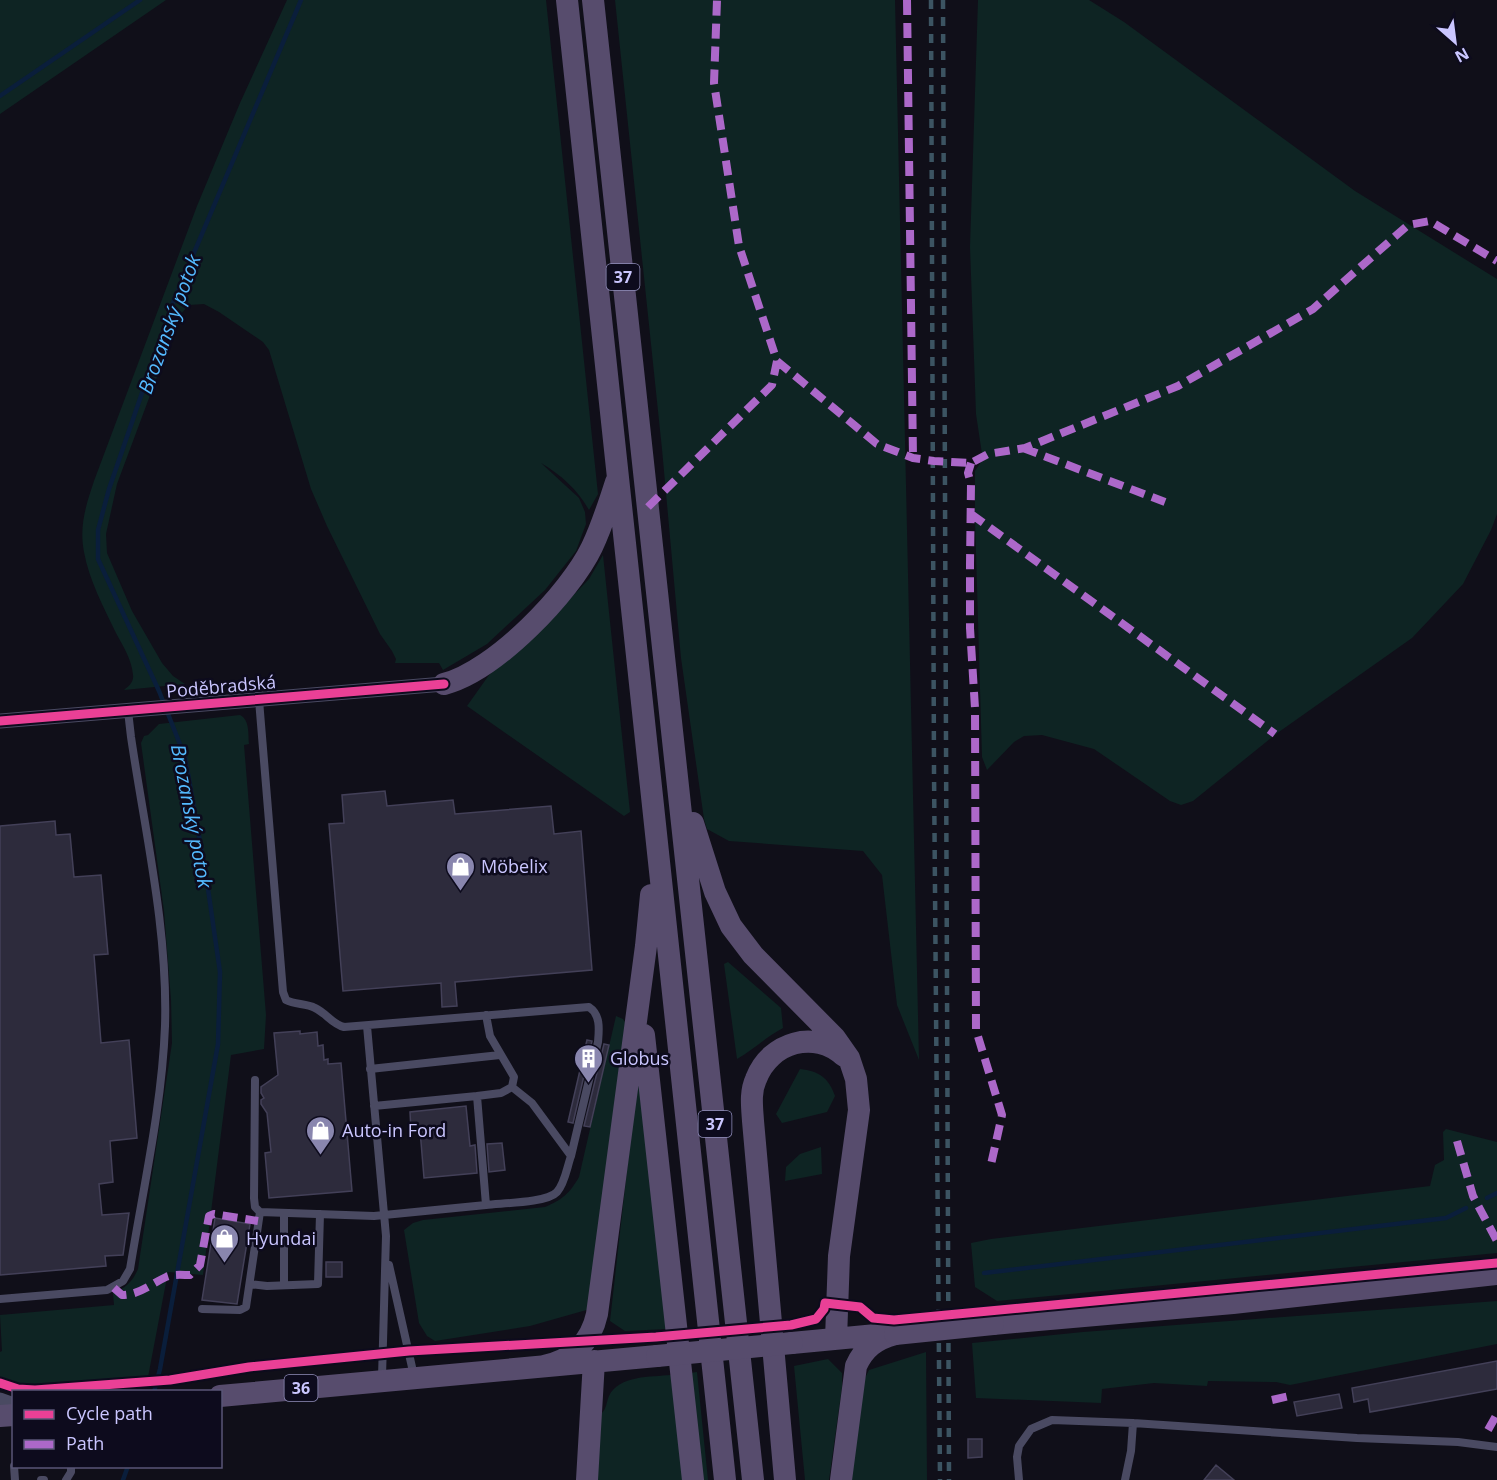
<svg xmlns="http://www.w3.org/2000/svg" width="1497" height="1480" font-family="'Open Sans',sans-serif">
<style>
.green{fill:#0e2423}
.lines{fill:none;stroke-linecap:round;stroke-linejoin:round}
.stream{stroke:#0a1e3b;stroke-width:4.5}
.building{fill:#2d2b3c;stroke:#434058;stroke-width:1.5}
.service{stroke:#4a4a62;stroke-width:8}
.minor{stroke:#4a4a62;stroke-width:15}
.primary{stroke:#574c6d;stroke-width:22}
.rail{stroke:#3c5462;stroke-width:4.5;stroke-dasharray:9 8;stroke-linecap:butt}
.primary-bridge{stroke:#574c6d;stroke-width:22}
.quiet{stroke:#ac68c9;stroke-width:8;stroke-dasharray:15 8;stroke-linecap:butt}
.cycleway-casing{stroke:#0d0b1d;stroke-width:13}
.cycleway{stroke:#ea4096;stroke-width:9}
.labels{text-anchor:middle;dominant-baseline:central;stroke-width:5;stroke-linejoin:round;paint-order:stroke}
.shield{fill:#0d0b1d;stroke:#918ebb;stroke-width:1.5}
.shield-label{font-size:16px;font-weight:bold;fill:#cac6ff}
.street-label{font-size:18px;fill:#cac6ff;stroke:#0d0b1d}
.poi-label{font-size:18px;fill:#cac6ff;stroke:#0d0b1d;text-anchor:start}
.water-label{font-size:20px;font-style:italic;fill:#54baff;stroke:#0d0b1d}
</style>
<rect width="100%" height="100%" fill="#100f19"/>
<!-- green -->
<path class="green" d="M0,0H166L0,114Z
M287,0H546L598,494L589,510C577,489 561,475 541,463L579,498L585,512L586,524L576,551L545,590L487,644L443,670L439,663H395L396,659L392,651L380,634L327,526L311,489L269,350L263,342L219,312L204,304L189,305L180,315L117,484L106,534L107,553L132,611L162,663L173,676L185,684L124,690C129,686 134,682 133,675C132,660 123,646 116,633C104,608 89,580 84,552C79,526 86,505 94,481L197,206L240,103Z
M615,0H895L919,1060L897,1005L882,875L863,851L729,841L707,829L704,819L681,658L662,449Z
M978,0H1089L1124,22L1355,191L1497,279V514L1491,530L1463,584L1412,638L1276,734L1193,801L1181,805L1170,801L1094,749L1042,735L1024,736L1014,742L987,770L982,757L975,518V471L981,462L982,454L976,414L970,247Z
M603,555L630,812L624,816L467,706L489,675L565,604L589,579Z
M240,715C250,720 248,734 249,744L244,745L266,1015L264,1049L231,1055L203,1275L168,1272L148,1377L31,1387L8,1382L0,1378V1352L2,1351L0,1315L114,1305L113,1293C125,1289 133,1281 138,1269L172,1043L171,1000L164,911L141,743L144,736L148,735L159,724Z
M728,962L781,1008L783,1028C766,1037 753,1050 737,1059L724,964Z
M616,1016L623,1019L627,1025L590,1309L530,1326L435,1341L427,1336L419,1323L404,1230L413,1223L423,1220L545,1207C562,1200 570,1193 579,1177Z
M639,1064L667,1329L625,1331L610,1321Z
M800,1069C819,1071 829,1078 835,1096L827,1112L782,1123L776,1114Z
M1446,1129L1497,1142V1253L997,1301L975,1287L971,1243L991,1239L1430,1186L1435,1165L1444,1160L1443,1132Z
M821,1147L822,1174L785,1181L786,1167L800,1154Z
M1497,1301V1344L1290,1385L1276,1382L1208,1381L1207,1386L1154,1383L1102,1389L1101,1403L976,1398L972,1343L1083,1332Z
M926,1352L927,1480H850L862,1384L869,1370Z
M828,1359L842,1373V1387L829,1480H805L794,1366Z
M697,1372L708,1480H701L690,1373Z
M671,1375L683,1480H597L601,1414C607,1408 606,1403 609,1396C619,1375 651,1377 671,1375Z"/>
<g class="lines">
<!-- stream -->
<path class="stream" d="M0,96L140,0
M1487,1198L1497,1193
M984,1273L1446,1218L1466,1208
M154,1392L160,1369L218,1044L220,972L206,875L185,757L159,691L98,559V530L109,489L174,300L301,0
M123,1480L128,1466"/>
</g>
<!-- building -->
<path class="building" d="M385,791L387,806L453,800L455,814L551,806L554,834L581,831L592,970L455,982L457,1006L442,1007L441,983L343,991L329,824L344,823L342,795Z
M55,821L56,835L70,834L74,877L101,875L108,954L94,955L101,1043L129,1040L137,1138L110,1141L113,1182L99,1184L102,1215L129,1213L123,1255L105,1256L106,1266L0,1275V826Z
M300,1031V1034L317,1032L318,1046L323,1045L324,1060L328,1059V1064L341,1063L352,1191L269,1198L265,1153L271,1152L267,1113L261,1104V1100L264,1098L261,1093V1087L278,1075L274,1033Z
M587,1040L592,1041L573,1123L568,1122Z
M604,1044L609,1045L590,1127L584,1126Z
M466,1106L470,1146L475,1145L477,1173L424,1178L420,1130L411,1131L410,1112Z
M502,1143L505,1170L489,1172L487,1144Z
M215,1218L250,1224L237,1304L202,1300Z
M326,1262H342V1277H326Z
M1497,1361V1389L1370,1412L1368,1399L1354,1402L1352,1388Z
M1339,1394L1342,1408L1297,1416L1294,1402Z
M968,1439H982V1457L968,1458Z
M1216,1465L1234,1480H1204Z"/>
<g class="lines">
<!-- service -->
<path class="service" d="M259,700L283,992L286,1000C295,1005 306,1003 315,1008C326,1013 332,1024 344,1027L589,1007C601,1015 599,1030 598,1042L571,1156
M486,1015L490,1036L514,1077L512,1087
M367,1026L386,1236L382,1377
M370,1069L500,1055
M255,1080L254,1198L255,1207L260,1212L374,1216L486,1205L477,1096L374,1106
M477,1096L501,1093L512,1087L532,1103L571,1156C567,1167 565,1183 557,1192C547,1203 502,1203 486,1205
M284,1213V1285
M389,1265L414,1376
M250,1284L267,1286L318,1284L320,1214
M0,1299L107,1290L123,1281L130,1269C143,1189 162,1106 165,1026C168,929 145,832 131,737L128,711
M202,1309L240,1310L246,1307L260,1212
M14,1466L15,1480
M41,1480H44
M66,1480L71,1472V1466
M1019,1480L1017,1457L1019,1446L1031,1429L1052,1420L1133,1423L1357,1438L1458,1442L1497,1447
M1125,1480L1131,1451L1133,1423"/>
<!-- minor -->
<path class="minor" d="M0,721L444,684
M0,1400L14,1405"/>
<!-- primary -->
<path class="primary" d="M567,0L725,1480
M593,0L753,1480
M444,684C495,671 570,593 592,547C602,526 609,504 616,482
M693,823L715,892L731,926L753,955L835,1038L849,1058L856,1079L859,1110L839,1256L836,1339
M644,1035L693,1480
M993,1324L1233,1303L1497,1274
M792,1343L887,1334
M544,1366C572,1360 591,1342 597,1314L646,946L651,895
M220,1396L657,1356
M0,1416L14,1415
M587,1480L594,1361
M785,1480L753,1121C752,1106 750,1092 756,1079C770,1042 815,1029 844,1056
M841,1480L856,1366C864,1348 876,1339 895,1334"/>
<!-- rail -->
<path class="rail" d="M931,0L934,771L940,1480
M943,0L949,1480"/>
<!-- primary-bridge -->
<path class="primary-bridge" d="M895,1334L993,1324
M657,1356L792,1343"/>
<!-- quiet -->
<path class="quiet" d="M907,0L913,458
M777,361L877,444L913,458L934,461L971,463L988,454L1025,448L1178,386L1313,309L1408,225L1430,221L1497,261
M1023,448L1165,502
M971,463L968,473L971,484L970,564V628L975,708L976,1030L1002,1115L990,1169
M648,507L772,385L777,361L739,246L714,83L717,0
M971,514L1275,734
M1457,1141L1473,1196L1497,1241
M114,1288L122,1295C139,1295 151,1284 166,1277C172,1274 182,1275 190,1275L200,1265L209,1216L214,1214L258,1221
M1272,1400L1294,1395
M1488,1430L1497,1414"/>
<defs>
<path id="cycleway" d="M0,721L444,684
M0,1383L18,1389L35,1390L170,1380L249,1367L409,1351L656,1337L791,1325L816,1319L824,1309L825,1303L860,1307L873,1318L894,1320L1497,1263"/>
</defs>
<!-- cycleway casing -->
<use href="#cycleway" class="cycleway-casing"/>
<!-- cycleway -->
<use href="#cycleway" class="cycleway"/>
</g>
<!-- icons -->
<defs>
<symbol id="shop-pin" viewBox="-11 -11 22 30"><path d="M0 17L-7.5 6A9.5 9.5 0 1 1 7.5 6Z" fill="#8986ae" stroke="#0d0b1d"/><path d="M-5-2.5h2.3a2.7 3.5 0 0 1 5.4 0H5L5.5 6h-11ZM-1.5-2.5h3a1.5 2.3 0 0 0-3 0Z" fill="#fff"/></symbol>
<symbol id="building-pin" viewBox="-11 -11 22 30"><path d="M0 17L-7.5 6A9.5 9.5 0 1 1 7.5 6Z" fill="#8986ae" stroke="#0d0b1d"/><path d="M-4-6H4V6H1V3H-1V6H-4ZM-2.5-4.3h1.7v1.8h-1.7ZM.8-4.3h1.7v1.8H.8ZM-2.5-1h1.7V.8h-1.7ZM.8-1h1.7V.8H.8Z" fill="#fff"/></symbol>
</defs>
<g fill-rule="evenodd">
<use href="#shop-pin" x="444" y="850" width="33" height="45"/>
<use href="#building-pin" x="572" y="1042" width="33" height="45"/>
<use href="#shop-pin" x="304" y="1114" width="33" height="45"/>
<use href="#shop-pin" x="208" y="1222" width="33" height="45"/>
</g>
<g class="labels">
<!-- shield labels -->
<g class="shield">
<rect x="606.5" y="264" width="33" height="26" rx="4.5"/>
<rect x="698.5" y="1111" width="33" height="26" rx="4.5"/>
<rect x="284.5" y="1375" width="33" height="26" rx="4.5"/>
</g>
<g class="shield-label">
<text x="623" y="277">37</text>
<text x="715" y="1124">37</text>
<text x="301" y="1388">36</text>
</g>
<!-- street labels -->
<g class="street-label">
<text transform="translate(221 686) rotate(-5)">Poděbradská</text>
</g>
<!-- poi labels -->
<g class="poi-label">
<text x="481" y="866">Möbelix</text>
<text x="610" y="1058">Globus</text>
<text x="342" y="1130">Auto-in Ford</text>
<text x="246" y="1238">Hyundai</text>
</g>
<!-- water labels -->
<g class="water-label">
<text transform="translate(169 324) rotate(-70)">Brozanský potok</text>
<text transform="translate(192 816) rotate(79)">Brozanský potok</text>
</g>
</g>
<!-- legend -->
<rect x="12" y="1390" width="210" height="78" fill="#0d0b1d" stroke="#595677" stroke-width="1.5"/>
<rect x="24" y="1410" width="30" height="9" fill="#ea4096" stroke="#595677" stroke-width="1.5"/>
<text x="66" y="1420" font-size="18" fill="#cac6ff">Cycle path</text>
<rect x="24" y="1440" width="30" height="9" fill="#ac68c9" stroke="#595677" stroke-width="1.5"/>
<text x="66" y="1450" font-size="18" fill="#cac6ff">Path</text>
<!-- north arrow -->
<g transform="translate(1455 42) rotate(152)" stroke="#0d0b1d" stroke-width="4.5" paint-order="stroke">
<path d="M0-4.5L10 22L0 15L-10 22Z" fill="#cac6ff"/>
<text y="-9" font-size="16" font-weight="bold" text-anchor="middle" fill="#cac6ff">N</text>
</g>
</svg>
